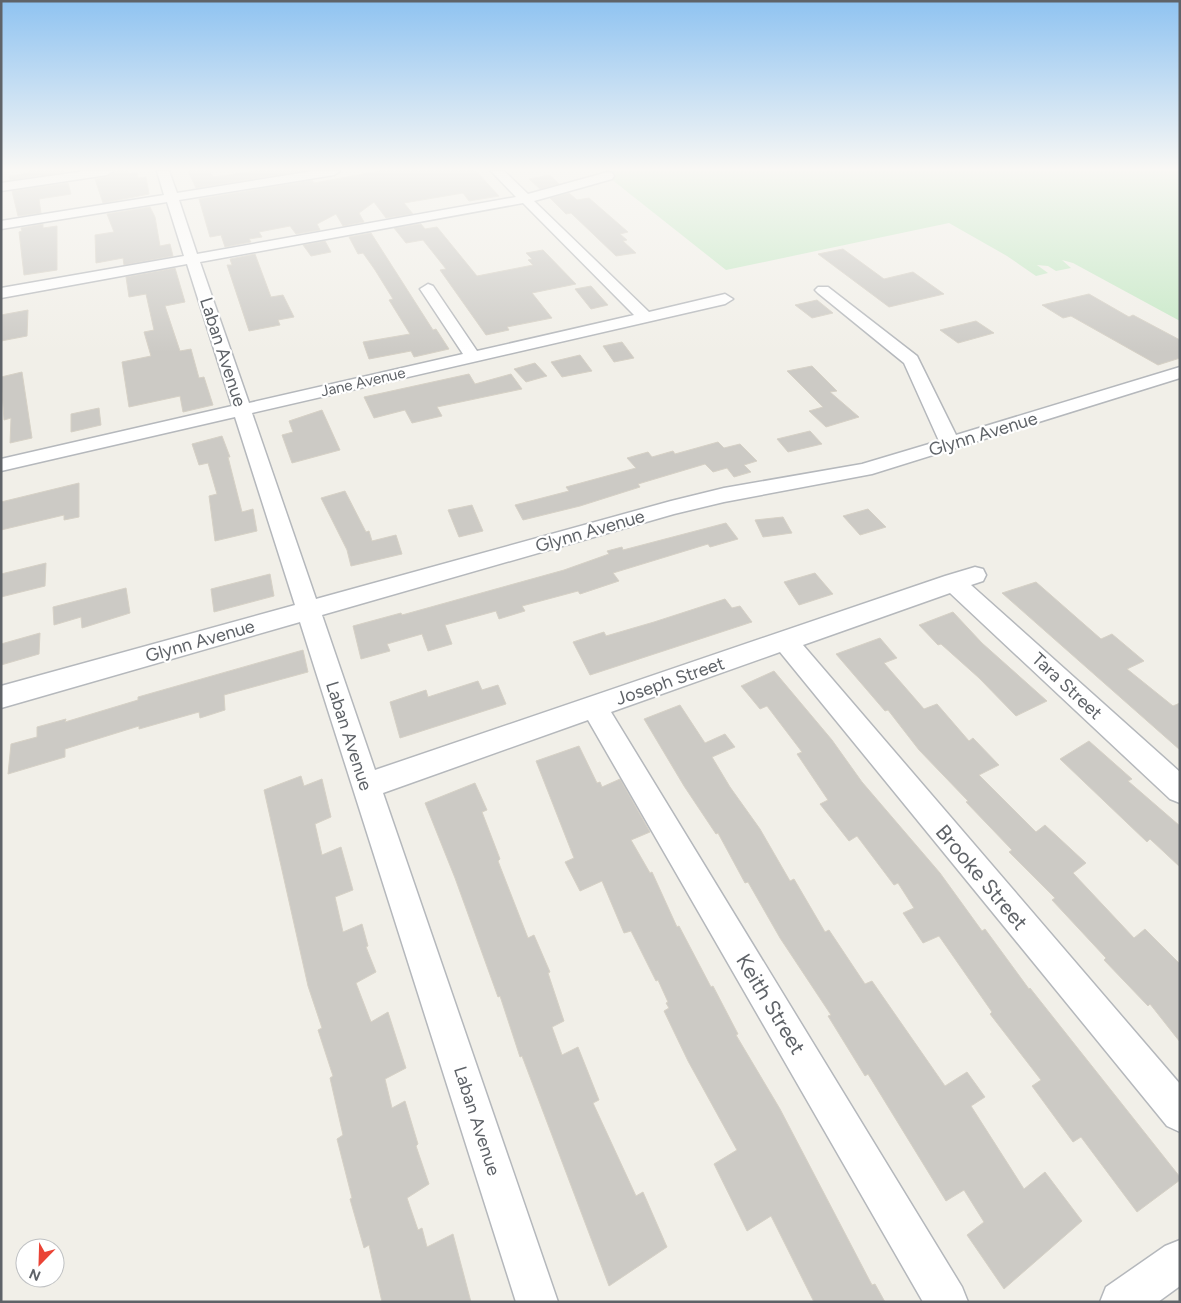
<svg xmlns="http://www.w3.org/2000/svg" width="1181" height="1303" font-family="Figtree,sans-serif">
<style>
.green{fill:#c5e8c5}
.building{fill:#cccac5;stroke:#d6d1c6}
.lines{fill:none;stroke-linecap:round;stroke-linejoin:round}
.minor-casing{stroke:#b5b8bc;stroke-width:3}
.minor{fill:#fff;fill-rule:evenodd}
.labels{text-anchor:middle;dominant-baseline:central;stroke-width:4.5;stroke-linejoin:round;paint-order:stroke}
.far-street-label{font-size:15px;fill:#5f6368;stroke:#fff}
.street-label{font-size:18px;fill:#5f6368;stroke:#fff}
.near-street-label{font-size:21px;fill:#5f6368;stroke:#fff}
</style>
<rect width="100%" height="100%" fill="#f1efe8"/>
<!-- green -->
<path class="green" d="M601,171H1180V321L1073,263L1062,260L1071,268L1056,271L1048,266L1037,265L1048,273L1036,276L1007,256L949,223L726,270Z"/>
<!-- building -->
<path class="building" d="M29,171H64L65,172L10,180L9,176L29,173Z
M115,171H128V174L137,173L138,178L146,177L149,194L103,203L95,179L107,177Z
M188,171H209L213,177L256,171H303L196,188Z
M379,171H476L499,196L469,201L463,193L404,203L413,214L386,218L374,202L359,213L364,222L343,226L336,214L317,224L320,230L296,234L290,226L259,232L262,237L249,239L251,242L225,247L221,235L210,237L199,199L312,180L314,183Z
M550,175L559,184L540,189L529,179Z
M68,183L71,194L39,199L41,213L18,216L12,191Z
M569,193L577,200L589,198L628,232L620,234L627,240L623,241L636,253L616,256L571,213L566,214L550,198Z
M150,207L155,217L160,246L170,244L173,256L124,265L123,258L96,263L95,235L114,232L107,214Z
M43,224V228L57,226V270L24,275L19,232L22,231L21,228Z
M421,224L425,229L437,227L477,276L533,265L528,260L532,259L526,253L543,250L576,284L532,293L552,318L507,327L509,330L486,335L440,270L446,269L423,240L406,243L394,228Z
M371,233L433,330L436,329L449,349L414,357L411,351L369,359L363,342L410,334L389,300L393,299L375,270L363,253L358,254L349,237Z
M325,241L331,252L311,256L303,245Z
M843,249L884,279L913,272L944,294L889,307L818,254Z
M255,254L271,297L283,295L294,317L278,320L280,325L249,331L227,265H232L230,259Z
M175,268L185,302L165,306L180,351L191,349L199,378L204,377L213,405L183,412L180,396L129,407L122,362L151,356L144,332L154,330L146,294L129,297L126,277Z
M591,286L608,305L591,309L575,289Z
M1089,294L1129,317L1133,315L1180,340V358L1158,365L1071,316L1063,318L1042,305Z
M817,300L833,313L812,318L795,305Z
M28,310L27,336L1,341V315Z
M976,321L994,333L958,343L940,330Z
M622,342L634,358L614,362L603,346Z
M580,355L592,371L562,377L551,362Z
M535,363L547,376L526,382L514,369Z
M812,366L837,391L830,392L859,417L826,427L809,411L823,407L787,371Z
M22,372L32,438L10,443L11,418L4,420L1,377Z
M469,374L475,384L511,374L522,389L437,407L442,416L412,423L405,410L374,418L364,397Z
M99,408L101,425L71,432V414Z
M322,410L340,450L292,463L282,435L293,432L289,421Z
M810,431L822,444L788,452L777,439Z
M222,436L230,457H228L242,512L253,509L257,531L215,541L209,496L217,494L208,463L199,465L192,444Z
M718,442L724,448L740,444L757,461L744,465L751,472L734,477L727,468L713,472L705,464L638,484L640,487L580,506L523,520L515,505L569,491L566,487L636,468L627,458L648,452L652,457L673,451L675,454Z
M79,483V517L64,520V515L1,530V502Z
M345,491L366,532L369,531L372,541L396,535L402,554L351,566L347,550L321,498Z
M472,505L483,531L459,537L448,510Z
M868,509L886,527L860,535L843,516Z
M783,517L792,533L763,537L755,520Z
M726,523L738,539L710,547L708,544L613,573L619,581L580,594L578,591L522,606L525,611L499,619L496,611L445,625L452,644L428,651L422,634L387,644L390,651L361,659L353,626L401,613L402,615L564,570L609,554L607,551L622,547L623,550Z
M46,563L45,586L1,597V574Z
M815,573L833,594L799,605L784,582Z
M270,574L274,596L214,612L211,589Z
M1036,582L1101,639L1112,634L1144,661L1127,669L1173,706L1180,703V750L1002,593Z
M126,588L130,613L82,628L81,617L54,625L53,607Z
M725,599L732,608L740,606L752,622L590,675L573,642L604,632L606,636L654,622Z
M953,612L982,643L1047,701L1016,716L979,678L941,644L938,645L919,625Z
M40,633L39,654L1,665V644Z
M880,638L897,658L884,663L924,709L937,704L969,741L973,738L999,765L979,775L1036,832L1045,825L1086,863L1073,873L1134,938L1145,929L1180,964V1042L1150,1004L1148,1006L1104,960L1106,958L1052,900L1055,898L1009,852L1012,850L966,802L968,801L919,750L888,710L885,711L836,654Z
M303,650L308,672L224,695L225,710L200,718L199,712L139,729V726L65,749V757L8,774L11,744L37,737V727L66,719L65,722L138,700V697Z
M774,671L832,740L862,782L940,873L982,931L985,929L1029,989L1030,988L1180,1177V1180L1137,1212L1081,1137L1073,1142L1032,1086L1041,1080L990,1014L992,1012L939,936L923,943L903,913L914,908L898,883L894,885L857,836L849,841L820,804L828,800L797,754L802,752L767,706L760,709L741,686Z
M478,681L482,690L498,685L506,704L400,738L390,702L426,690L428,697Z
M680,705L705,743L725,734L735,747L712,757L730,787L760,829L790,881L794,879L825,932L829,930L865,984L872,981L945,1086L967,1072L985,1097L971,1106L1024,1189L1045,1172L1082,1221L1004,1289L967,1235L984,1222L964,1190L946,1201L868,1074L865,1076L828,1016L831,1015L780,938L748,882L745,883L718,833L716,834L684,786L644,719Z
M1089,741L1132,779L1128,781L1180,826V867L1150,839L1147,842L1060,759Z
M579,746L597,783L600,782L602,787L620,779L650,832L631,840L650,873L652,872L677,927L679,926L711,987L713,986L738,1034L736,1035L780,1109L872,1285L875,1284L885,1302H814L771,1216L747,1231L714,1164L737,1150L688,1061L664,1011L669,1008L666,1003L668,1002L658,980L656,981L631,931L624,933L602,881L580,891L565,862L574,858L536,761Z
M301,776L304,786L322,779L331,817L315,824L322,855L341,847L353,890L335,897L343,932L362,924L368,946L366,947L376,972L356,983L371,1022L388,1012L406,1068L385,1079L392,1108L405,1101L418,1144L416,1146L429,1184L407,1198L418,1230L422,1228L427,1247L453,1234L471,1302H382L369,1245L364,1248L350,1199L352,1198L337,1139L343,1135L330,1078L333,1076L318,1030L322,1028L308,986L264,790Z
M475,783L487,810L482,812L500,859L498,861L528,938L534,935L550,972L548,973L564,1021L552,1027L562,1055L578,1047L599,1100L593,1103L636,1196L643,1192L667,1247L609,1286L522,1056L520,1057L500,996L498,997L455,878L425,803Z"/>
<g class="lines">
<defs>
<path id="minor" d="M85,171H113L107,175L1,191V183Z
M157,171H169L177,193L313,171H340L334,175L179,200L197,254L516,197L491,171H504L528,194L608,172L612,173L614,176L612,179L534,201L649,312L725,294L733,299L725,304L252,413L316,599L671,501L724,488L862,464L939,441L904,363L818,293L815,290L818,287H828L917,356L956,435L1180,367V378L872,474L724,502L674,514L322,615L375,770L945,576L975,567L983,569L986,575L983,581L971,585L1180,772V803L1170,799L950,593L803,645L1180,1084V1132L1167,1126L780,652L611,712L962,1287L968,1302H923L588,720L383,793L558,1302H516L300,622L1,708V686L295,605L235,417L1,471V459L232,406L187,264L1,298V288L184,256L167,202L1,229V221L164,195ZM523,203L634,315L477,351L433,286L428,284L420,289L463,354L249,403L200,262Z
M1180,1240V1286L1158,1302H1100L1106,1287L1165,1246Z"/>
</defs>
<!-- minor casing -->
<use href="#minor" class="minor-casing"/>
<!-- minor -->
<use href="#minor" class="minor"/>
</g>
<!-- sky -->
<linearGradient id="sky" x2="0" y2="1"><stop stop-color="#8fc3f1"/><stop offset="0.48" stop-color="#f9f8f5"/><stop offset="1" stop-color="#f9f8f5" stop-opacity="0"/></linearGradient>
<rect width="1181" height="353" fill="url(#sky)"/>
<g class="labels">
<!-- far-street labels -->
<g class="far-street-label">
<text transform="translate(363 382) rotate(-13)">Jane Avenue</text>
</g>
<!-- street labels -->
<g class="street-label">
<text transform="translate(223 352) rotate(72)">Laban Avenue</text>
<text transform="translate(983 434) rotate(-17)">Glynn Avenue</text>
<text transform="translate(590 531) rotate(-16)">Glynn Avenue</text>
<text transform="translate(200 641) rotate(-16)">Glynn Avenue</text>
<text transform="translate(670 681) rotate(-19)">Joseph Street</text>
<text transform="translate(1067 686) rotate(43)">Tara Street</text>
<text transform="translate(349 736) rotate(72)">Laban Avenue</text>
<text transform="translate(477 1121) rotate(72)">Laban Avenue</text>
</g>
<!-- near-street labels -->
<g class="near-street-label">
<text transform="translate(982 877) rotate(50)">Brooke Street</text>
<text transform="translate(771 1004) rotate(59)">Keith Street</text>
</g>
</g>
<!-- border -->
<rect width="1181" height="1303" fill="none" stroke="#5f6368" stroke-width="5"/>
<!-- north arrow -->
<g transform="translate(40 1263) rotate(203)"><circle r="24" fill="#ffffff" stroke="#bfc1c3"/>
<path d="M0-4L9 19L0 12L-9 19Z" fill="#ea4335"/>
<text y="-8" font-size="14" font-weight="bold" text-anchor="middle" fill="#5f6368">N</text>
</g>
</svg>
